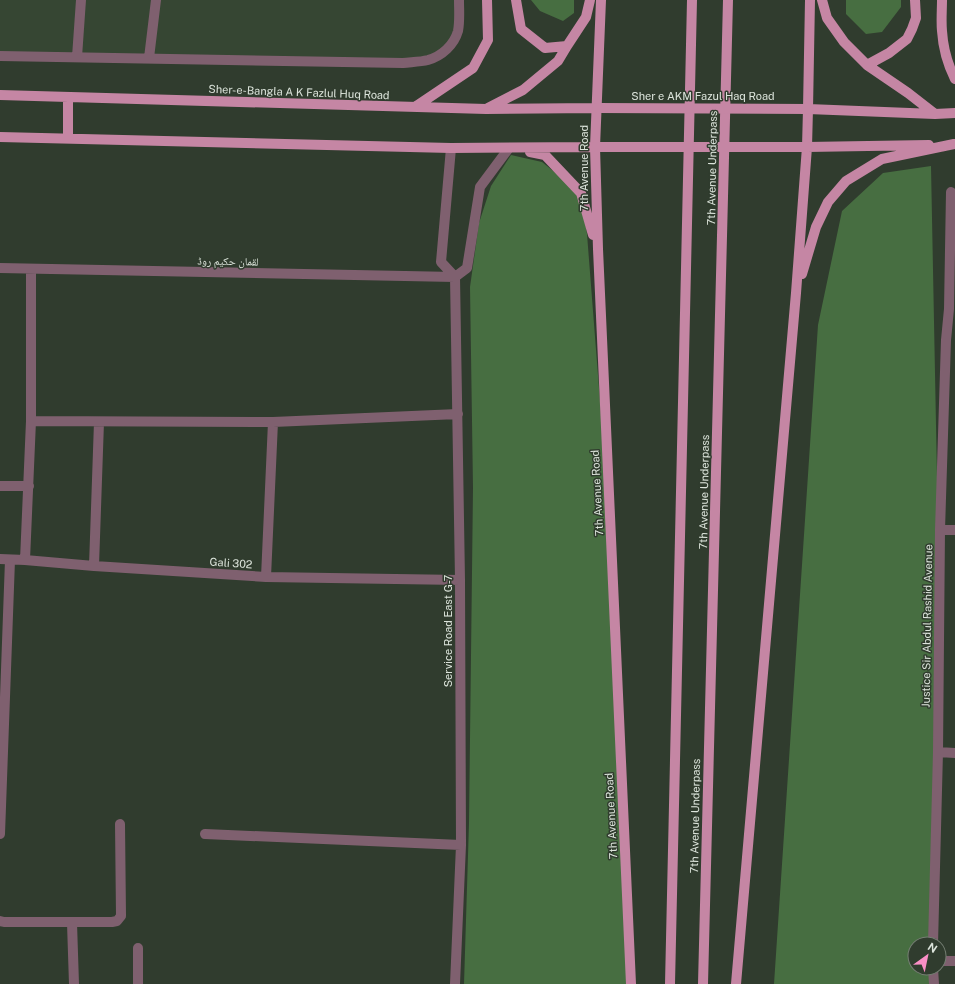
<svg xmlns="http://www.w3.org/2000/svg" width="955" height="984" font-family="'Public Sans','Noto Naskh Arabic',sans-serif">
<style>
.built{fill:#364633}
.green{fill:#476e41}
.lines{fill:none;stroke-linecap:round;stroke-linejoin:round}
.minor{stroke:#7f606f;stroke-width:10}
.major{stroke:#c586a4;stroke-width:10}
.major-bridge{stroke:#c586a4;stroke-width:10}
.labels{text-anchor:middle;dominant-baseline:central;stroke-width:3;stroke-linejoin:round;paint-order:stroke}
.street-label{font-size:11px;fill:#dce4db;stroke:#303c2e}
</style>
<rect width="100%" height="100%" fill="#303c2e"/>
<!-- built -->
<path class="built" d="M0,0H459L453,42L428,60L0,56Z"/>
<!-- green -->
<path class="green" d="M531,0H574V13L563,21L540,11Z
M846,0H901V7L882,32L866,34L846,14Z
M511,155L542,162L581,193L587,234L611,542L629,984H464L469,823L473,488L470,287L479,223L491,186Z
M931,166L939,580L934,944H915V968H934V984H774L818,325L842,211L883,173Z"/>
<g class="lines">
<!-- minor -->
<path class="minor" d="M0,56L403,63C411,62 420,62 428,60C442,56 454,45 458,31C460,21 459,10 459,0
M77,57L81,0
M149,58L156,0
M451,148L441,262L455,277
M0,268L455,277
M455,277L467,268L480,187L509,148
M31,421L273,422L458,414
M0,486H29
M940,530H955
M0,559L25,560L94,566L266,577L460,580
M25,560L31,421V269
M94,566L99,422
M266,577L273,422
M938,752L955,753
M0,834L10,560
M205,834L461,845
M0,921L4,922H112L117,921L121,916L120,824
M72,923L74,984
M933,944L938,752L940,530L946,340L949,309L951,192
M939,961H955
M933,968L934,984
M138,984V948
M455,984L461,845L460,580L455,277"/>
<!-- major -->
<path class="major" d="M516,0L521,29L545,48L567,46L586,17L590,0
M601,0L595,147L598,249L631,984
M822,0L827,18L844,42L867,65L908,93L935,114
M942,0C942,10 941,21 942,31C943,47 948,65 955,79
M867,65L889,53L907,39L912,29L916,18L915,0
M0,95L486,109L597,108
M415,107L473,68L488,40L487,0
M488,108L523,90L558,61L567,46
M808,109L935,114L955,113
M0,137L451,148L595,147
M68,138V97
M807,147L929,145
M530,152L545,155L581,193L593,235
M802,274L816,227L828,202L846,181L882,159L954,144
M670,984L692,0
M703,984L728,0
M736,984L796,293L807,147L808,109L810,0"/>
<!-- major-bridge -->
<path class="major-bridge" d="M597,108L808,109
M595,147H807"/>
</g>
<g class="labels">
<!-- street labels -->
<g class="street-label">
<text transform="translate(299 92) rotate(2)">Sher-e-Bangla A K Fazlul Huq Road</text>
<text x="703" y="96">Sher e AKM Fazul Haq Road</text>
<text transform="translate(584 168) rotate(-90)">7th Avenue Road</text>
<text transform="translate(712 168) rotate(-89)">7th Avenue Underpass</text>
<text transform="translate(228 261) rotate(1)">لقمان حکیم روڈ</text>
<text transform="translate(704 492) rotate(-89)">7th Avenue Underpass</text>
<text transform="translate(597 493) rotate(-93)">7th Avenue Road</text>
<text transform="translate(231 563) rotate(4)">Gali 302</text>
<text transform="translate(927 626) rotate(-89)">Justice Sir Abdul Rashid Avenue</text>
<text transform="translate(448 631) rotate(-90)">Service Road East G-7</text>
<text transform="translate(611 816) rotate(-93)">7th Avenue Road</text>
<text transform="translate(695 816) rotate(-89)">7th Avenue Underpass</text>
</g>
</g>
<!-- north arrow -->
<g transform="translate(927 956) rotate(33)"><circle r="19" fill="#303c2e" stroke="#757f73"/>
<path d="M0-3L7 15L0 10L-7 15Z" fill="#fa8fc6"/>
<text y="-6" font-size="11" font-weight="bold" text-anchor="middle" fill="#dce4db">N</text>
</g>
</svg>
